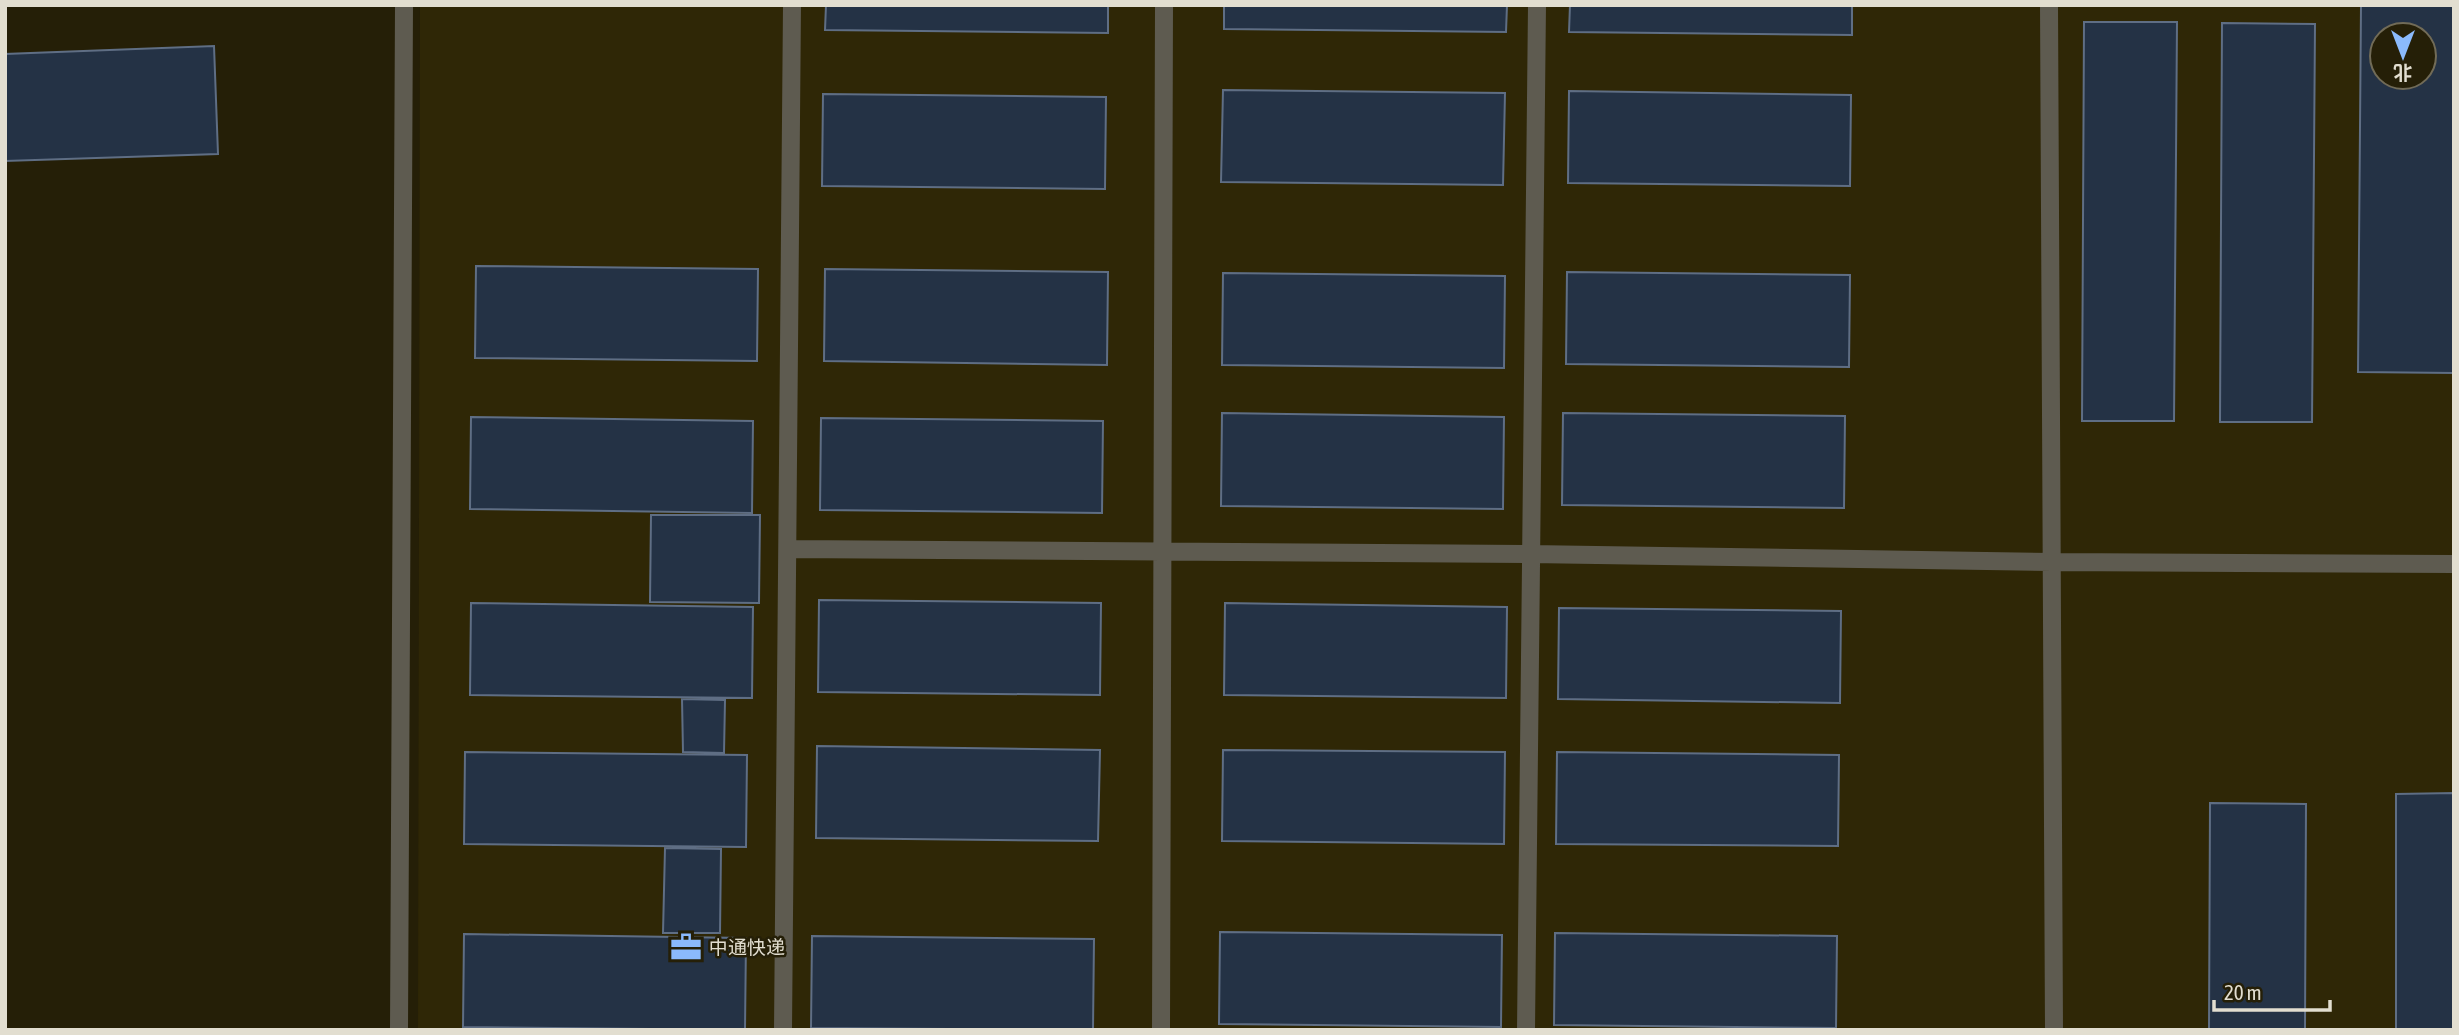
<svg xmlns="http://www.w3.org/2000/svg" width="2459" height="1035" font-family="'Asap Condensed','Noto Sans SC',sans-serif">
<style>
.built{fill:#2f2706;fill-rule:evenodd}
.building{fill:#243245;stroke:#5f6e84;stroke-width:2;fill-rule:evenodd}
.lines{fill:none;stroke-linecap:round;stroke-linejoin:round}
.minor{stroke:#5e5b50;stroke-width:18}
.labels{text-anchor:middle;dominant-baseline:central;stroke-width:5;stroke-linejoin:round;paint-order:stroke}
.poi-label{font-size:19px;fill:#e2ded0;stroke:#251f07;text-anchor:start}
</style>
<rect width="100%" height="100%" fill="#251f07"/>
<!-- built -->
<path class="built" d="M420,5H2454V1030H418ZM2382,35H2424V77H2382Z"/>
<!-- building -->
<path class="building" d="M826,5H1108V33L825,30Z
M1224,5H1507L1506,32L1224,29Z
M1570,5H1852V35L1569,32Z
M2361,5H2454V373L2358,372ZM2382,35H2424V77H2382Z
M2084,22H2177L2174,421H2082Z
M2222,23L2315,24L2312,422H2220Z
M214,46L218,154L5,161V54Z
M1223,90L1505,93L1503,185L1221,182Z
M1569,91L1851,95L1850,186L1568,183Z
M823,94L1106,97L1105,189L822,186Z
M476,266L758,269L757,361L475,358Z
M825,269L1108,272L1107,365L824,361Z
M1567,272L1850,275L1849,367L1566,364Z
M1223,273L1505,276L1504,368L1222,365Z
M1222,413L1504,417L1503,509L1221,506Z
M1563,413L1845,416L1844,508L1562,505Z
M471,417L753,421L752,513L470,509Z
M821,418L1103,421L1102,513L820,510Z
M651,515H760L759,603L650,602Z
M819,600L1101,603L1100,695L818,692Z
M471,603L753,607L752,698L470,695Z
M1225,603L1507,607L1506,698L1224,695Z
M1559,608L1841,611L1840,703L1558,699Z
M682,699L725,700L724,753L683,752Z
M817,746L1100,750L1098,841L816,838Z
M1223,750L1505,752L1504,844L1222,841Z
M465,752L747,755L746,847L464,844Z
M1557,752L1839,755L1838,846L1556,844Z
M2454,793V1030H2396V794Z
M2210,803L2306,804L2305,1030H2209Z
M665,848L721,849L720,933H663Z
M1220,932L1502,935L1501,1027L1219,1024Z
M1555,933L1837,936L1836,1028L1554,1025Z
M464,934L746,938L745,1030L463,1027Z
M812,936L1094,939L1093,1030L811,1028Z"/>
<g class="lines">
<!-- minor -->
<path class="minor" d="M2049,5L2054,1030
M789,549L1530,554L2052,562L2454,564
M399,1030L404,5
M783,1030L792,5
M1161,1030L1164,5
M1526,1030L1537,5"/>
</g>
<!-- icons -->
<defs>
<symbol id="office-bare" viewBox="-9 -9 18 18"><path d="M-6-3h4V-5.5h4V-3h4V5H-6ZM-1-4.5V-3h2v-1.5ZM-6 0V1H6V0Z" fill="#8bbafc" stroke="#251f07" stroke-width="2.5" paint-order="stroke"/></symbol>
</defs>
<g fill-rule="evenodd">
<use href="#office-bare" x="664" y="925" width="44" height="44"/>
</g>
<g class="labels">
<!-- poi labels -->
<g class="poi-label">
<text x="709" y="947">中通快递</text>
</g>
</g>
<!-- border -->
<rect width="2459" height="1035" fill="none" stroke="#e2ded0" stroke-width="14"/>
<!-- north arrow -->
<g transform="translate(2403 56) rotate(180)"><circle r="33" fill="#251f07" stroke="#716b57" stroke-width="2"/>
<path d="M0-5L12 26L0 18L-12 26Z" fill="#8bbafc"/>
<text y="-10" font-size="19" font-weight="bold" text-anchor="middle" fill="#e2ded0">北</text>
</g>
<!-- scale -->
<path d="M2214 1000v10h116v-10" fill="none" stroke="#e2ded0" stroke-width="3.5"/>
<text x="2224" y="1000" font-size="21" fill="#e2ded0" stroke="#251f07" stroke-width="5" paint-order="stroke">20 m</text>
</svg>
